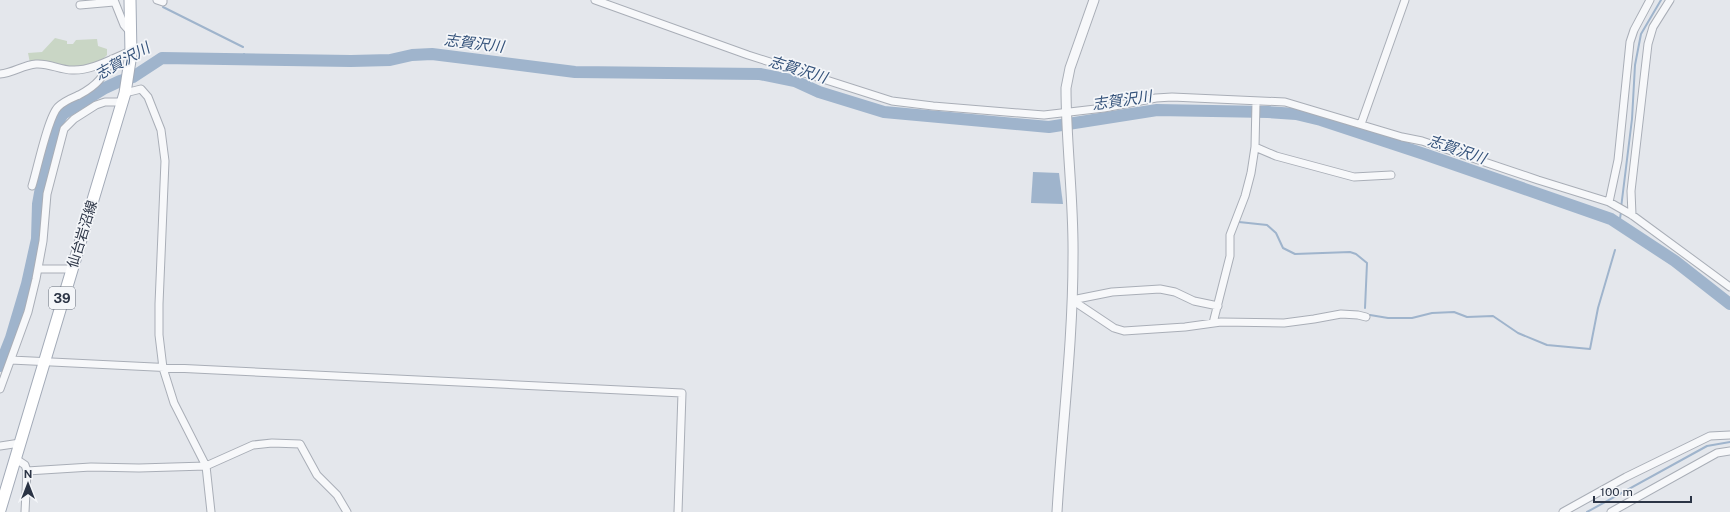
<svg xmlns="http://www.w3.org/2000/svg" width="1730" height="512" font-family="'Public Sans','Noto Sans JP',sans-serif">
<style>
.green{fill:#c9d6c5}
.water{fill:#9fb4cc}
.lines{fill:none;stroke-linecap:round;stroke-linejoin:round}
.stream{stroke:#9fb4cc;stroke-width:2}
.river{stroke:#9fb4cc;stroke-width:12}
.minor-casing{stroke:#a9aeb7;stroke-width:9}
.tertiary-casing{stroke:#a9aeb7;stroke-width:11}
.primary-casing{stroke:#a3abb8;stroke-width:13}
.minor{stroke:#f7f8fa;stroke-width:7}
.tertiary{stroke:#f7f8fa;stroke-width:9}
.primary{stroke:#fff;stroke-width:11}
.labels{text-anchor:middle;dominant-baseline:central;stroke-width:3.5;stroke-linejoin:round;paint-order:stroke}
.shield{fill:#f4f6f9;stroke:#676e7b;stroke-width:1}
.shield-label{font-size:13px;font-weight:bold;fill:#2b3445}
.street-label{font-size:14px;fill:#2b3445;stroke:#f4f6f9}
.water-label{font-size:15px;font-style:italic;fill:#34527a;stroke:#f4f6f9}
</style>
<rect width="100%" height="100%" fill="#e4e7ec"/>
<!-- green -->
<path class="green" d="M55,38L67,41V44H73L76,40L97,39L98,46L107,49V55L102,60L83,67L67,66L52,62L30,63L28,53L42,52Z"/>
<!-- water -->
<path class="water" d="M1033,172L1059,173L1063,204L1031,203Z"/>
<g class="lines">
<!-- stream -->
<path class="stream" d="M163,7L243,47
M243,59L244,54
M1621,208L1632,119L1635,65L1641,34L1661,0
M1239,222L1267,225L1276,233L1283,248L1295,254L1350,252L1356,254L1367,263L1365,308
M1619,225L1621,212
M1370,315L1388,318H1412L1432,313L1454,312L1467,317L1493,316L1518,333L1547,345L1590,349L1598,308L1615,250
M1587,512L1707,446L1730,442"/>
<!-- river -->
<path class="river" d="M0,366L11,338L27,284L37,239L38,204L45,165L57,123L63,114L105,88L120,81L133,77L162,58L351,61L390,60L412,55L432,54L575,72L760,74L795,81L819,92L884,112L1049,127L1157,110L1268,112L1296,114L1321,120L1424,154L1611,219L1675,261L1730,304"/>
<defs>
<path id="minor" d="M114,0L124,25L131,33
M157,0L163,2V0
M595,0L748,55L892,101L933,106L1044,115L1104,108L1156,98L1172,97L1285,102L1402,137L1422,141L1538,180L1609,202L1632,215L1730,287
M80,5L114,2
M0,74C13,73 23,65 36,64C49,63 60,70 72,70C92,71 113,58 131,51
M125,93L141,89L148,97L161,130L165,161L159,304V335L163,368L174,403L206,466L211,512
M1361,124L1405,0
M1255,147L1276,156L1354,177L1391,175
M32,186C37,170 48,117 58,107C64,101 72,98 79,95C98,85 103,77 112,59
M1609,202L1618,160L1630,42L1634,30L1650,0
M1632,215L1631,191L1648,44L1653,27L1670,0
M38,269H71
M1072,300L1114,328L1124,331L1185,327L1221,322L1284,323L1314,319L1341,314L1358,315L1366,317
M1072,300L1112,292L1160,289L1175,292L1194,301L1218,306
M1213,323L1230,256V235L1245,196L1251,173L1255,147L1256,102
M11,360L682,393L678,512
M0,389L28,312L36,279L43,241L47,194L64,129L74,119L96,105L105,102H122
M0,446L20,443
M16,459L25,465L27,471L91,467L139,468L206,466L253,445L272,443L300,444L317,475L337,495L347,512
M25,512L27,471
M1563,512L1626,477L1710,436L1730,435
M1611,512L1717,453L1730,451"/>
<path id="tertiary" d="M1057,512C1062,427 1073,343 1073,258C1074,201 1066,145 1066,88L1070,68L1094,0"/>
<path id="primary" d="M0,510L125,93L131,54L130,0"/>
</defs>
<!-- minor casing -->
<use href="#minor" class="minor-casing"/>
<!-- tertiary casing -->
<use href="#tertiary" class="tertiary-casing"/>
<!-- primary casing -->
<use href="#primary" class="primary-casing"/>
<!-- minor -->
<use href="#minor" class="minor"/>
<!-- tertiary -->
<use href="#tertiary" class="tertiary"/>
<!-- primary -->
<use href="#primary" class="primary"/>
</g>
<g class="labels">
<!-- shield labels -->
<rect class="shield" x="49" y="287" width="26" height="22" rx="3"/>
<g class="shield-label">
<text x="62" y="298">39</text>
</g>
<!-- street labels -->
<g class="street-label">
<text transform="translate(82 234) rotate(-73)">仙台岩沼線</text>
</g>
<!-- water labels -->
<g class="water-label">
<text transform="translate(474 43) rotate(7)">志賀沢川</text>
<text transform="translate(122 61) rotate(-29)">志賀沢川</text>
<text transform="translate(798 69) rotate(17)">志賀沢川</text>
<text transform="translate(1122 100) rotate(-8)">志賀沢川</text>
<text transform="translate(1457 149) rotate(19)">志賀沢川</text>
</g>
</g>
<!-- north arrow -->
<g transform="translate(28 484)" stroke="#f4f6f9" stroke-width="3" paint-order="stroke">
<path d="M0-3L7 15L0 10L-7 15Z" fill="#2b3445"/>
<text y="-6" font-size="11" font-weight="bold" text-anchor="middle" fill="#2b3445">N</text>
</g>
<!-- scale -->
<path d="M1594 496v6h97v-6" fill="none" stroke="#2b3445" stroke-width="2"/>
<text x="1600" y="496" font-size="12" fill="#2b3445" stroke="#f4f6f9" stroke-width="3" paint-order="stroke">100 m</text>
</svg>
